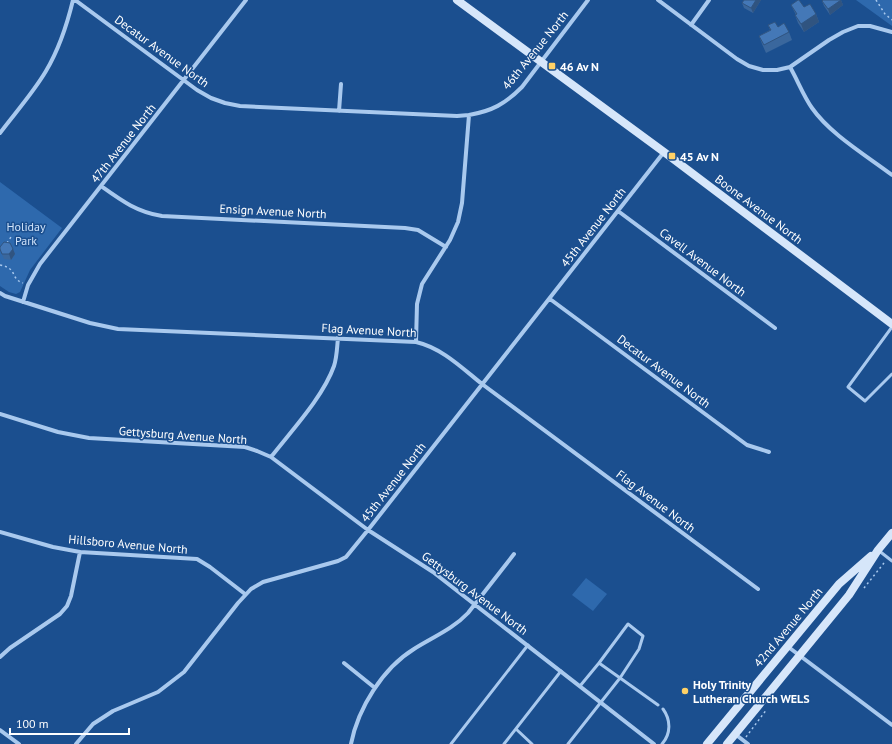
<svg xmlns="http://www.w3.org/2000/svg" width="892" height="744" font-family="'PT Sans',sans-serif">
<style>
.green{fill:#2e69ad}
.lines{fill:none;stroke-linecap:round;stroke-linejoin:round}
.path{stroke:#a9c9ee;stroke-width:1.5;stroke-dasharray:2 3;stroke-linecap:butt}
.lane{stroke:#a9c9ee;stroke-width:3}
.street{stroke:#a9c9ee;stroke-width:4}
.secondary{stroke:#d6e6fa;stroke-width:8}
.wall{fill:#3a679d}
.shaded-wall{fill:#305480}
.building{fill:#4478b7;stroke:#305480}
.poi-dot{fill:#ffd166;stroke:#1b4f8f;stroke-width:1.5}
.labels{text-anchor:middle;dominant-baseline:central;stroke-width:3;stroke-linejoin:round;paint-order:stroke}
.street-label{font-size:12px;fill:#fff;stroke:#1b4f8f}
.poi-label{font-size:12px;font-weight:bold;fill:#fff;stroke:#1b4f8f;text-anchor:start}
.park-label{font-size:12px;fill:#cfe3fa;stroke:#1b4f8f}
</style>
<rect width="100%" height="100%" fill="#1b4f8f"/>
<!-- green -->
<path class="green" d="M856,0H892V26Z
M0,182L62,228L30,270L20,292L16,294L9,292L0,286Z
M586,578L607,594L593,611L572,595Z"/>
<g class="lines">
<!-- path -->
<path class="path" d="M876,0L885,14L892,20
M7,243L11,237
M0,265C18,268 10,279 23,283
M864,588L884,563
M746,737L767,709"/>
<!-- lane -->
<path class="lane" d="M892,327L848,387L865,401L892,374
M878,550L892,561
M580,686L599,663
M516,729L532,744
M451,744L528,645
M504,744L561,671
M568,744L620,678L639,649L643,636L628,624L599,663L658,705
M662,744C671,734 671,720 663,709"/>
<!-- street -->
<path class="street" d="M75,0L197,90L211,98L225,103L240,106L457,116L469,115
M658,0L737,59L749,66L763,70H777L790,67L829,40L843,32L858,26H870L892,32
M691,25L709,0
M790,67C798,81 803,95 812,108C830,134 867,156 892,175
M339,111L341,84
M0,133C15,113 33,93 46,71C59,49 67,25 73,0
M101,186C122,201 137,212 162,216L405,228L418,230L446,247
M618,211L775,328
M0,293L5,296L90,323L118,329L416,342C442,348 462,368 482,384L758,589
M550,299L747,445L769,452
M23,302L28,285L40,264L246,0
M416,342L417,304L422,284L450,240L458,222L462,203L469,115C492,111 505,104 522,87L588,0
M0,414L58,432L89,438L245,447L257,451L271,457L368,530L433,572L654,744
M271,457C292,430 323,397 334,366C337,357 337,347 338,338
M0,532L53,547L80,552L197,559L210,567L245,594
M787,646L892,725
M0,657L10,648L60,614L67,606L71,596L80,552
M344,663L375,688
M0,730L19,744
M735,734L748,744
M76,744L93,724L113,711L158,692L184,672L238,603L251,589L263,582L338,561L346,557L368,530L664,152
M351,744C358,708 383,668 414,649C433,637 453,629 468,613L514,554"/>
<!-- secondary -->
<path class="secondary" d="M457,0L664,152L892,324
M707,744L839,584L871,556
M727,744L849,595L878,550L892,533"/>
</g>
<!-- wall -->
<path class="wall" d="M761,0L753,13L744,8L742,3Z
M823,0H841L843,5L830,15L824,6L822,1Z
M791,5L804,7L816,14L819,22L804,32L798,23L795,15H796Z
M768,25L778,27L789,32L792,40L766,53L762,44L759,36L770,30Z
M13,249L15,254L11,260L4,259L0,250Z"/>
<!-- shaded-wall -->
<path class="shaded-wall" d="M756,0H761L753,13L751,8Z
M841,0L843,5L830,15L828,9Z
M816,14L819,22L804,32L801,24Z
M13,249L15,254L11,260L9,254Z"/>
<!-- building -->
<path class="building" d="M744,0H756L751,8L742,3Z
M798,0H799L804,7L810,4L816,14L801,24L795,15L797,14L791,5Z
M823,0H841L828,9L822,1Z
M775,22L778,27L784,23L789,32L764,45L759,36L771,30L768,25Z
M4,242L10,243L13,249L9,254H2L0,249V247Z"/>
<!-- markers -->
<g class="poi-dot">
<rect x="548" y="62" width="8" height="8" rx="2"/>
<rect x="668" y="152" width="8" height="8" rx="2"/>
<circle cx="685" cy="691" r="4"/>
</g>
<g class="labels">
<!-- street labels -->
<g class="street-label">
<text transform="translate(535 50) rotate(-51)">46th Avenue North</text>
<text transform="translate(162 51) rotate(36)">Decatur Avenue North</text>
<text transform="translate(123 143) rotate(-52)">47th Avenue North</text>
<text transform="translate(759 209) rotate(37)">Boone Avenue North</text>
<text transform="translate(273 211) rotate(3)">Ensign Avenue North</text>
<text transform="translate(593 227) rotate(-52)">45th Avenue North</text>
<text transform="translate(703 262) rotate(37)">Cavell Avenue North</text>
<text transform="translate(369 330) rotate(3)">Flag Avenue North</text>
<text transform="translate(664 371) rotate(37)">Decatur Avenue North</text>
<text transform="translate(183 435) rotate(4)">Gettysburg Avenue North</text>
<text transform="translate(393 482) rotate(-52)">45th Avenue North</text>
<text transform="translate(656 501) rotate(37)">Flag Avenue North</text>
<text transform="translate(128 544) rotate(5)">Hillsboro Avenue North</text>
<text transform="translate(475 593) rotate(37)">Gettysburg Avenue North</text>
<text transform="translate(788 627) rotate(-50)">42nd Avenue North</text>
</g>
<!-- poi labels -->
<g class="poi-label">
<text x="560" y="66">46 Av N</text>
<text x="680" y="156">45 Av N</text>
<text x="693" y="684">Holy Trinity<tspan x="693" dy="14">Lutheran Church WELS</tspan></text>
</g>
<!-- park labels -->
<g class="park-label">
<text x="26" y="226">Holiday<tspan x="26" dy="14">Park</tspan></text>
</g>
</g>
<!-- scale -->
<path d="M10 728v6h119v-6" fill="none" stroke="#ffffff" stroke-width="2"/>
<text x="16" y="728" font-size="12" fill="#ffffff" stroke="#1b4f8f" stroke-width="3" paint-order="stroke">100 m</text>
</svg>
